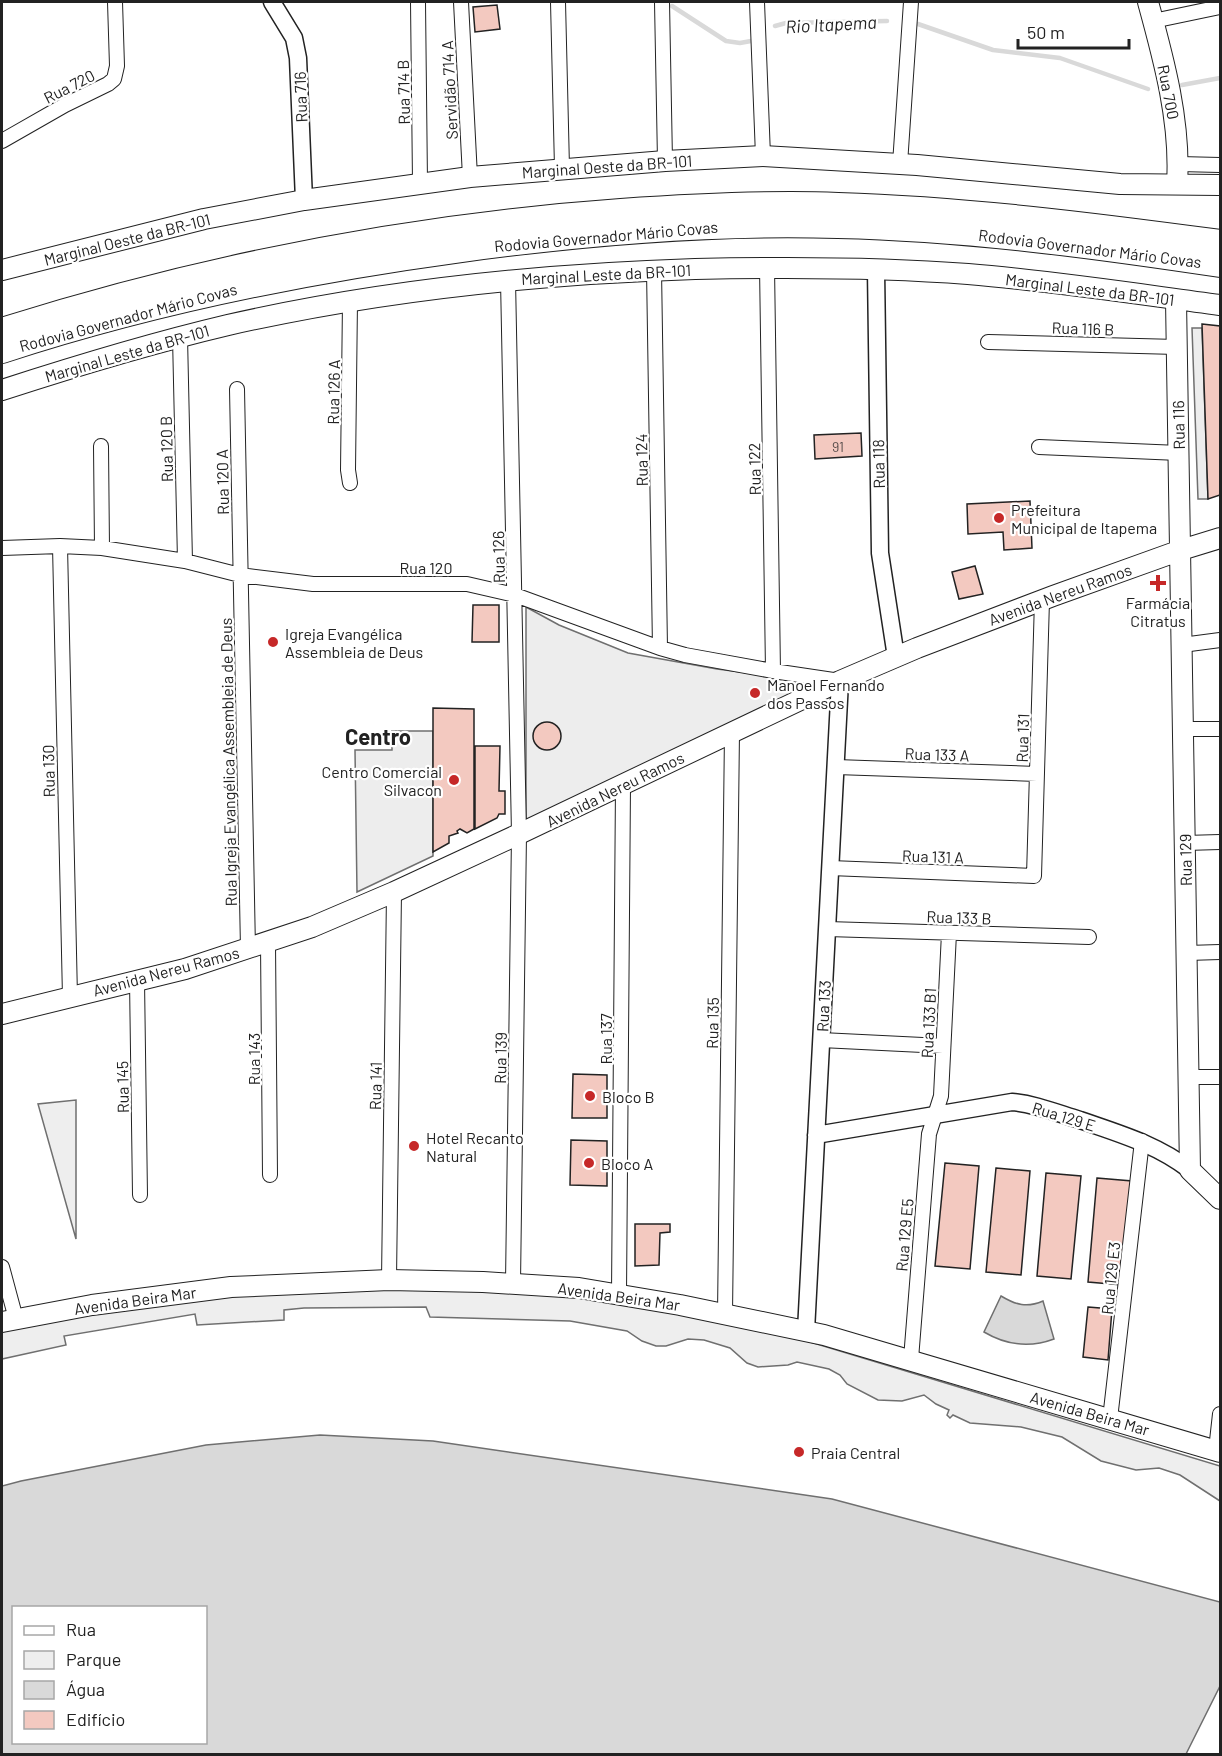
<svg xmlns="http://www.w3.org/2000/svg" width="1222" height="1756" font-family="Barlow,sans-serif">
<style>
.green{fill:#eee;stroke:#6f6f6f;stroke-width:1.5}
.parking{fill:#ededed;stroke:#6f6f6f;stroke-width:1.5}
.water{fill:#d9d9d9;stroke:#6f6f6f;stroke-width:1.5;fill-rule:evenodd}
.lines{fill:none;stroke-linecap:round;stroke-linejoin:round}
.stream{stroke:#d9d9d9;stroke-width:4.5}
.building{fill:#f3c9c0;stroke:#222;stroke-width:1.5}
.minor-casing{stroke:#222;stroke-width:16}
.tertiary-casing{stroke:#222;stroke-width:19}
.secondary-casing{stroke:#222;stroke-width:22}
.motorway-casing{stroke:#222;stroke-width:26}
.minor{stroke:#fff;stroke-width:14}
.tertiary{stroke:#fff;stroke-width:16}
.secondary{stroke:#fff;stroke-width:20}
.motorway{stroke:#fff;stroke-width:24}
.poi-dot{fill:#c62828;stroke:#fff;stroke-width:2}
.labels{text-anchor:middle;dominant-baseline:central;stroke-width:4.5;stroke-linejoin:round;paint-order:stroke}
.number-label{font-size:14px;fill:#564c4a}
.street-label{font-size:16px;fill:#222;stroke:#fff}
.poi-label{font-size:16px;fill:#222;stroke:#fff;text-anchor:start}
.water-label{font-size:18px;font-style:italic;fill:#222;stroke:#fff}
.district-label{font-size:22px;font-weight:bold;fill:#222;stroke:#fff}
</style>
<rect width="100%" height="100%" fill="#fff"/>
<!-- green -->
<path class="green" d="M76,1100V1239L38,1104Z
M416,1288L570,1295L730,1323L807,1341L1220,1466V1501L1180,1475L1159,1468L1136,1470L1101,1461L1062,1437L1021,1427L970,1423L953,1415L950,1418L947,1415L949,1410L936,1404L924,1395L902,1401L878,1400L847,1384L840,1375L829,1369L797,1362L788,1365L758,1367L747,1363L730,1348L704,1340L688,1339L666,1346H656L642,1341L627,1331L570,1321L430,1317L426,1307L304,1308L284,1310V1320L197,1325L195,1314L64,1336L66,1345L2,1359V1331L104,1311L229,1294Z"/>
<!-- parking -->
<path class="parking" d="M1192,328H1202L1208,499H1198Z
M526,607L559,625L628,653L717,669L819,682L526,822Z
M392,731H433V856L357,892L355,750H392Z"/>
<!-- water -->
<path class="water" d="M1001,1296C1016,1305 1027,1308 1043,1301L1054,1339C1030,1348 1006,1345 984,1332Z
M320,1435L433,1441L832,1499L1220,1602V1686L1186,1754H2V1486L21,1481L206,1445ZM14,1608H206V1742H14Z"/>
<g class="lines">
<!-- stream -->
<path class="stream" d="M672,6L726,41L740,43L751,41
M918,24L993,50L1060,58L1148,89
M775,26L786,23L887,21
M1182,85L1220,78"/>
</g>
<!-- building -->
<path class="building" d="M497,5L500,29L475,32L473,7Z
M1202,324L1220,326V495L1208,499Z
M861,433L862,456L815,459L814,435Z
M1030,501L1032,548L1004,550L1003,532L968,534L967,504Z
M975,566L983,594L959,599L952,572Z
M473,605H499V642H472Z
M433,708L474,709V829L467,833L460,829L457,831L458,833L449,836V843L433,852Z
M533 736a14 14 0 1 1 28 0a14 14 0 1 1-28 0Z
M475,746H500L499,791H505V814H499L497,818L475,829Z
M573,1074L607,1075V1118H572Z
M571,1140L607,1141V1186L570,1185Z
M945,1163L979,1166L970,1269L935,1266Z
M996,1168L1030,1171L1021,1275L986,1272Z
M1046,1173L1081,1176L1071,1279L1037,1276Z
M1097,1178L1132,1181L1122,1285L1088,1282Z
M635,1224H670V1232L660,1233L659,1265L635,1266Z
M1088,1307L1112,1309L1108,1360L1083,1357Z"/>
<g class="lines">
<defs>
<path id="minor" d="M418,2L420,183
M461,2L470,177
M558,2L562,168
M662,2L665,161
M757,2L763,156
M1153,21L1220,7
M2,141L65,105L108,84L114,79L117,66L115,2
M900,164L911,2
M1179,164L1220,165
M767,267L773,671
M654,270L660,648
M508,280L519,834L513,1283
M180,337L185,561
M988,342L1177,347
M237,389L248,949
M101,446L102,548
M1039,447L1179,453
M350,483L348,470L350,301
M60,546L70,997
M2,548L60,546L102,548L185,561L240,575L313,584H467L515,595L660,648L685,655L773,671L840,681
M1182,645L1220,640
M1183,729H1220
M836,767L1037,774
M1185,843L1220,842
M830,868L1034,876L1042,600
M827,929L1089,937
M268,943L270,1175
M1187,953L1220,952
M137,980L140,1195
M821,1040L943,1046
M1189,1077H1220
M2,1267L16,1319
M389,1280L394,892
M619,1294L623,785
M725,1314L732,732
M911,1359L929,1134L941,1096L949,933
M1110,1419L1142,1141
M1216,1450L1220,1414"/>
<path id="tertiary" d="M272,2L294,38L298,58L304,200
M876,270L880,553L896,657
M816,1135L1012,1102C1035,1104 1057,1113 1080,1120C1120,1134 1156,1144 1190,1170
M806,1331L840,681"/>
<path id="secondary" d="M1148,2C1164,60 1181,123 1177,184
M2,270L204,219L304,200L470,177L665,161L763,156L917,165L1120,184L1220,185
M1176,300L1190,1170L1220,1199
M2,390C76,366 152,343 228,325C382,290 538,274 695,269C786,267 878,267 968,274C1053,281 1137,294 1220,305
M2,1014L185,969L312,927L394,892L519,834L840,681L917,648L1053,596L1181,550L1220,538
M2,1322L92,1305L231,1287L389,1280L483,1282L579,1288L680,1305L824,1335L1220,1452"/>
<path id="motorway" d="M2,330C202,267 411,226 621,211C693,206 766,202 838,205C967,209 1093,225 1220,242
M2,351C151,302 306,271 461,250C586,233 712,222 838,226C967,229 1094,246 1220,265"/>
</defs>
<!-- minor casing -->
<use href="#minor" class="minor-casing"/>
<!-- tertiary casing -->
<use href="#tertiary" class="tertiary-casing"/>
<!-- secondary casing -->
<use href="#secondary" class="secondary-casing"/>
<!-- motorway casing -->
<use href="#motorway" class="motorway-casing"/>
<!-- minor -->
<use href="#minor" class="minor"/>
<!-- tertiary -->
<use href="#tertiary" class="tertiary"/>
<!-- secondary -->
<use href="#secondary" class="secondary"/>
<!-- motorway -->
<use href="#motorway" class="motorway"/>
</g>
<!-- markers -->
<g class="poi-dot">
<circle cx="999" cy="518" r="6"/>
<path d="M1155 574h6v6h6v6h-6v6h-6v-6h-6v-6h6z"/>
<circle cx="273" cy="642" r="6"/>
<circle cx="755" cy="693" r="6"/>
<circle cx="454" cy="780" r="6"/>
<circle cx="590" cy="1096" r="6"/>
<circle cx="414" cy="1146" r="6"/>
<circle cx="589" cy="1163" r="6"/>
<circle cx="799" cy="1452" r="6"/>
</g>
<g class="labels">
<!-- number labels -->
<g class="number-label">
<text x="838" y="446">91</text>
</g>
<!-- street labels -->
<g class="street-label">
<text transform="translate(69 86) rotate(-27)">Rua 720</text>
<text transform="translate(449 90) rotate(-93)">Servidão 714 A</text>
<text transform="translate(403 92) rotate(-91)">Rua 714 B</text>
<text transform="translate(1169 92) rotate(79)">Rua 700</text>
<text transform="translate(300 97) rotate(-92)">Rua 716</text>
<text transform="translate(607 166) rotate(-4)">Marginal Oeste da BR-101</text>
<text transform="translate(606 236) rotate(-5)">Rodovia Governador Mário Covas</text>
<text transform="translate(127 239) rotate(-14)">Marginal Oeste da BR-101</text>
<text transform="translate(1090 248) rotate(7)">Rodovia Governador Mário Covas</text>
<text transform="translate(606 274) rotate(-3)">Marginal Leste da BR-101</text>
<text transform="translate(1090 289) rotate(7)">Marginal Leste da BR-101</text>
<text transform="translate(128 317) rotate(-15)">Rodovia Governador Mário Covas</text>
<text transform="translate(1083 328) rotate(2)">Rua 116 B</text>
<text transform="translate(127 353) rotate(-16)">Marginal Leste da BR-101</text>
<text transform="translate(333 392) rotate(-89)">Rua 126 A</text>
<text transform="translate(1178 425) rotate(-91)">Rua 116</text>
<text transform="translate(166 449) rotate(-91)">Rua 120 B</text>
<text transform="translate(641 460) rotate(-91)">Rua 124</text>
<text transform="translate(878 464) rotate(-91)">Rua 118</text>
<text transform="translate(754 469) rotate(-91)">Rua 122</text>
<text transform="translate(222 482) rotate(-91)">Rua 120 A</text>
<text transform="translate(498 557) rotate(-91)">Rua 126</text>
<text x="426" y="567">Rua 120</text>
<text transform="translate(1060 594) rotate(-20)">Avenida Nereu Ramos</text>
<text transform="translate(1022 738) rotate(-88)">Rua 131</text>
<text transform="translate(937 754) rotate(2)">Rua 133 A</text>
<text transform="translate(228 762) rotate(-91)">Rua Igreja Evangélica Assembleia de Deus</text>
<text transform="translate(48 771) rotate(-91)">Rua 130</text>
<text transform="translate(615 789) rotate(-26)">Avenida Nereu Ramos</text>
<text transform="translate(933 856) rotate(2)">Rua 131 A</text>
<text transform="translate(1185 860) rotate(-91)">Rua 129</text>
<text transform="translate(959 917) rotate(2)">Rua 133 B</text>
<text transform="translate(166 971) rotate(-15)">Avenida Nereu Ramos</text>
<text transform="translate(823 1006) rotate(-87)">Rua 133</text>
<text transform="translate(712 1023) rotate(-89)">Rua 135</text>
<text transform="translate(928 1023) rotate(-87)">Rua 133 B1</text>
<text transform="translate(605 1039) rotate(-90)">Rua 137</text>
<text transform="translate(500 1058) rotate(-89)">Rua 139</text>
<text transform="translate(253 1059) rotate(-90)">Rua 143</text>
<text transform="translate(375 1086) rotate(-89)">Rua 141</text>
<text transform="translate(122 1087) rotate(-91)">Rua 145</text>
<text transform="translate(1064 1116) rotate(17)">Rua 129 E</text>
<text transform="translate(904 1235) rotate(-85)">Rua 129 E5</text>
<text transform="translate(1110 1278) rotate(-84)">Rua 129 E3</text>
<text transform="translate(619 1296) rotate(8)">Avenida Beira Mar</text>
<text transform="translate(135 1300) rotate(-8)">Avenida Beira Mar</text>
<text transform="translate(1090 1413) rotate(16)">Avenida Beira Mar</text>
</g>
<!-- poi labels -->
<g class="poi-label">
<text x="1011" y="509">Prefeitura<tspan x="1011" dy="18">Municipal de Itapema</tspan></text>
<text x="1158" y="602" text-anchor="middle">Farmácia<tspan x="1158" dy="18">Citratus</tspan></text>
<text x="285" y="633">Igreja Evangélica<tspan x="285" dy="18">Assembleia de Deus</tspan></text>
<text x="767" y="684">Manoel Fernando<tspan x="767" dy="18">dos Passos</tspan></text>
<text x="442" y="771" text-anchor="end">Centro Comercial<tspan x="442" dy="18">Silvacon</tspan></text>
<text x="602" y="1096">Bloco B</text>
<text x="426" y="1137">Hotel Recanto<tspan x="426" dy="18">Natural</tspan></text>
<text x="601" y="1163">Bloco A</text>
<text x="811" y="1452">Praia Central</text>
</g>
<!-- water labels -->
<g class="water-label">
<text transform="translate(831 24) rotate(-3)">Rio Itapema</text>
</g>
<!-- district labels -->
<g class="district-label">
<text x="378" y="736">Centro</text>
</g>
</g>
<!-- border -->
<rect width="1222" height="1756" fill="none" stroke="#222222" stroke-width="6"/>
<!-- legend -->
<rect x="12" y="1606" width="195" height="138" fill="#ffffff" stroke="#a7a7a7" stroke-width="1.5"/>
<rect x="24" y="1626" width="30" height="9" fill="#ffffff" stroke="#a7a7a7" stroke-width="1.5"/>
<text x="66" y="1636" font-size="18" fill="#222222">Rua</text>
<rect x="24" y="1651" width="30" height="18" fill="#eeeeee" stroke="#a7a7a7" stroke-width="1.5"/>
<text x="66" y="1666" font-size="18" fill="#222222">Parque</text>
<rect x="24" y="1681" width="30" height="18" fill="#d9d9d9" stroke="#a7a7a7" stroke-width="1.5"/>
<text x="66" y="1696" font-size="18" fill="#222222">Água</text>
<rect x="24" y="1711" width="30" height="18" fill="#f3c9c0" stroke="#a7a7a7" stroke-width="1.5"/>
<text x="66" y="1726" font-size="18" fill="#222222">Edifício</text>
<!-- scale -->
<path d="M1018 39v9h111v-9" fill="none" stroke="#222222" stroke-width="3"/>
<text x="1027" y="39" font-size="18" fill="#222222" stroke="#ffffff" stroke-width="4.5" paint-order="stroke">50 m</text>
</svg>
